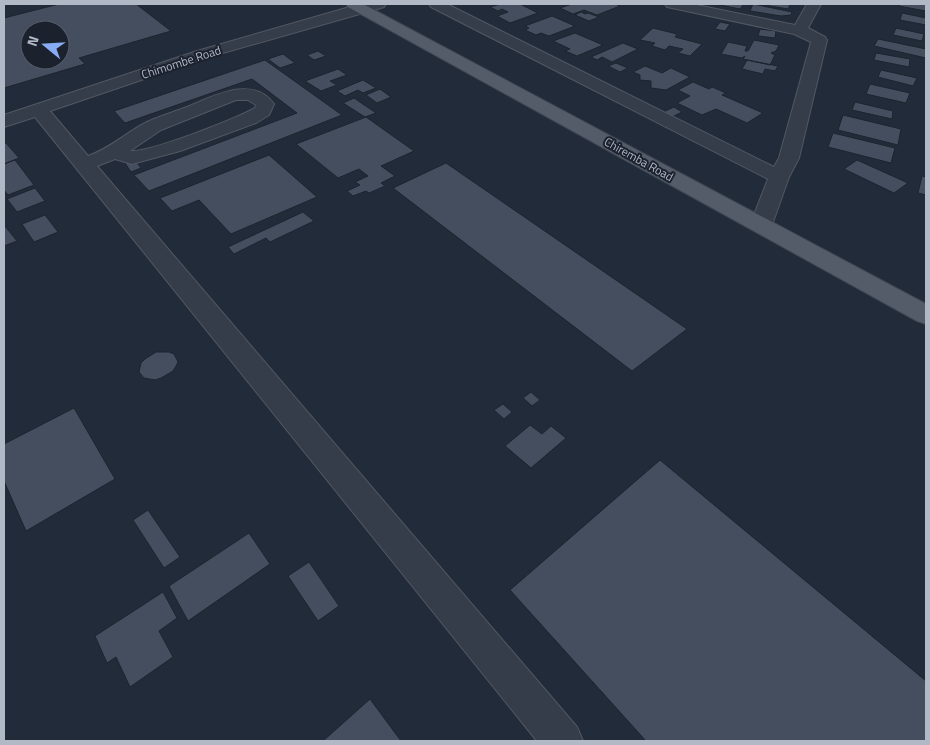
<svg xmlns="http://www.w3.org/2000/svg" width="930" height="745" font-family="'Titillium Web',sans-serif">
<style>
.building{fill:#444e5e;stroke:#1d2430;fill-rule:evenodd}
.lines{fill:none;stroke-linecap:round;stroke-linejoin:round}
.minor-casing{stroke:#515864;stroke-width:2}
.major-casing{stroke:#3f4653;stroke-width:2}
.minor{fill:#363d4a;fill-rule:evenodd}
.major{fill:#545c6a;fill-rule:evenodd}
.labels{text-anchor:middle;dominant-baseline:central;stroke-width:4;stroke-linejoin:round;paint-order:stroke}
.far-street-label{font-size:12px;fill:#b1b8c6;stroke:#1b222e}
</style>
<rect width="100%" height="100%" fill="#222b39"/>
<!-- building -->
<path class="building" d="M59,4H136L171,31L79,58L85,64L4,88V18ZM30,30H60V60H30Z
M501,4H520L538,13L510,23L497,16L508,12L502,9L498,11L490,7Z
M572,4H615L620,6L597,15L584,10L573,14L560,8Z
M715,4H744L740,9Z
M753,4L792,12L791,15L781,16L750,11Z
M759,4H784L790,5L788,9Z
M900,4H926V11L899,6Z
M581,12L585,14L588,13L599,17L589,21L575,15Z
M902,13L926,18V25L900,20Z
M552,16L575,26L549,36L541,33L536,35L525,30L529,28L525,26Z
M720,22L730,24L725,31L715,29Z
M653,28L677,34L675,37L702,44L690,56L678,53L683,49L669,46L665,50L652,46L655,43L640,40Z
M896,28L924,34L922,41L893,35Z
M760,29L776,31L775,38L758,36Z
M575,33L603,45L577,56L565,51L570,49L553,41Z
M878,39L926,49V58L874,46Z
M754,40L779,45L776,51L771,53L775,55L770,65L743,59L745,56L742,58L721,54L728,42L747,46L745,51H748Z
M623,43L638,49L612,62L602,57L597,60L591,57Z
M318,51L326,56L314,60L307,55Z
M876,53L910,59L909,67L874,60Z
M283,54L295,63L280,68L268,59Z
M265,60L342,115L149,191L134,175L297,113L252,79L125,123L114,111Z
M747,60L778,66L775,71L765,69L763,74L742,69Z
M616,63L628,68L620,72L608,66Z
M645,66L662,73L671,68L690,77L666,90L651,88V81L640,80V75L633,72Z
M338,69L347,75L330,81L337,85L321,91L305,81Z
M881,70L917,78L913,86L878,77Z
M363,80L376,88L363,93L358,90L345,96L337,91Z
M693,82L709,89L712,87L726,93L722,95L763,113L747,123L716,109L702,115L677,103L690,96L678,90Z
M870,84L910,93L906,103L866,94Z
M380,89L391,97L377,103L366,95Z
M354,98L376,113L365,117L343,103Z
M855,102L893,111L892,119L852,110Z
M674,107L682,112L670,118L661,113Z
M843,115L901,129L898,145L838,130Z
M366,117L414,151L381,166L395,176L381,183L385,186L369,193L366,191L353,196L347,191L360,185L355,182L368,176L359,169L338,178L296,144Z
M833,133L895,148L891,163L828,147Z
M6,143L19,158L4,164V144Z
M269,155L317,197L231,234L199,200L172,211L160,198Z
M15,160L34,185L8,195L4,190V164Z
M135,160L141,168L131,172L125,163Z
M857,160L908,183L894,193L844,169Z
M446,163L687,329L632,371L393,188Z
M922,176L926,177V195L918,193Z
M35,188L45,201L17,212L7,199Z
M303,212L314,221L270,242L266,238L234,254L228,247Z
M45,215L58,232L34,242L22,224Z
M4,225L17,241L4,246Z
M156,352H169L174,354L178,362L176,366L173,371L161,378L155,380L144,378L139,372L141,363L145,359Z
M531,392L540,400L532,406L523,398Z
M503,404L512,412L504,419L494,410Z
M74,408L115,479L26,531L4,481V444Z
M530,425L542,434L551,426L566,438L531,468L505,446Z
M660,460L926,681V741H646L510,590Z
M148,510L180,557L164,568L133,520Z
M249,533L270,564L188,621L169,586Z
M309,562L339,606L318,621L288,576Z
M163,592L177,618L159,631L173,657L130,687L116,657L107,663L95,636Z
M370,699L401,741H323Z"/>
<g class="lines">
<defs>
<path id="minor" d="M360,4H386L384,7L209,57L50,111L88,156C113,147 125,133 147,122C160,116 174,112 187,107C212,97 253,74 274,104L269,115L256,123L180,151L132,164L115,159L97,166L577,727L583,741H537L35,117L4,127V115L197,51ZM236,100H248L256,105L255,108C235,119 149,153 130,151L161,130Z
M429,4H447L774,167L779,158L811,42L794,34L672,8L667,7L665,4H692L795,25L807,4H821L808,28L825,37L827,40L799,158L789,177L772,225L769,230L761,232L753,230L750,225L768,179L431,7Z"/>
<path id="major" d="M346,4H363L926,304V324L917,321L348,7Z"/>
</defs>
<!-- minor casing -->
<use href="#minor" class="minor-casing"/>
<!-- major casing -->
<use href="#major" class="major-casing"/>
<!-- minor -->
<use href="#minor" class="minor"/>
<!-- major -->
<use href="#major" class="major"/>
</g>
<g class="labels">
<!-- far-street labels -->
<g class="far-street-label">
<text transform="translate(181 62) rotate(-18)">Chimombe Road</text>
<text transform="translate(639 159) rotate(29)">Chiremba Road</text>
</g>
</g>
<!-- border -->
<rect width="930" height="745" fill="none" stroke="#b1b8c6" stroke-width="10"/>
<!-- north arrow -->
<g transform="translate(45 45) rotate(288)"><circle r="24" fill="#1b222e" stroke="#575e6b"/>
<path d="M0-4L9 19L0 12L-9 19Z" fill="#88adf4"/>
<text y="-8" font-size="14" font-weight="bold" text-anchor="middle" fill="#b1b8c6">N</text>
</g>
</svg>
